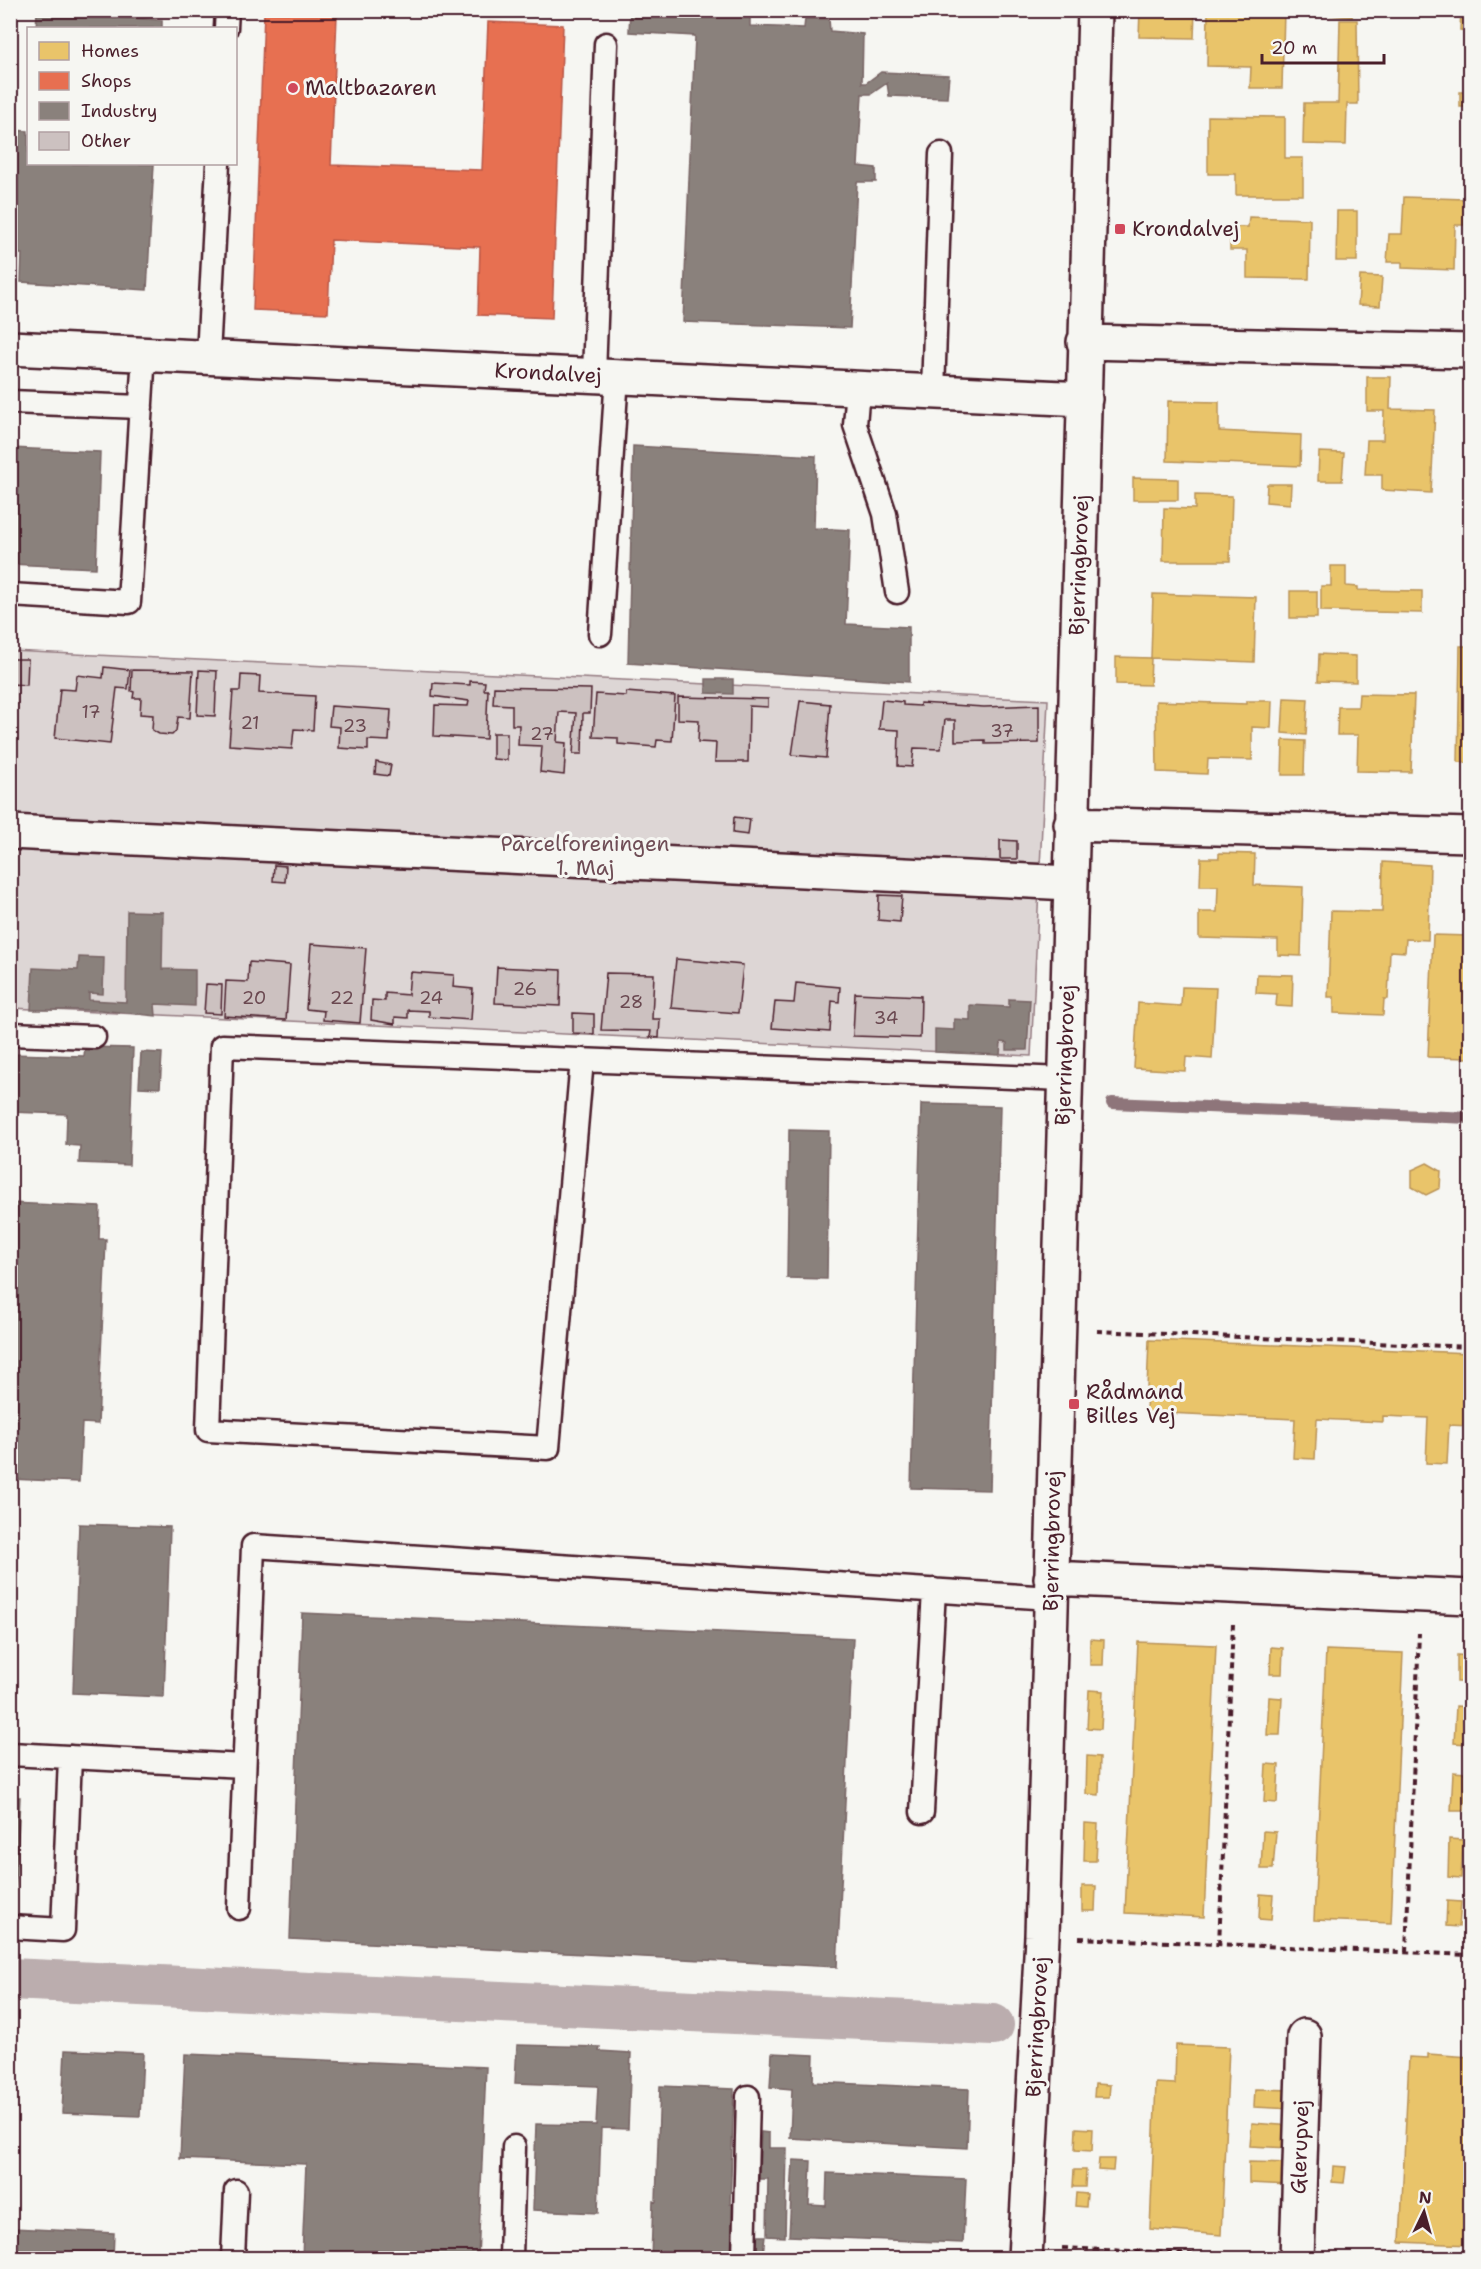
<svg xmlns="http://www.w3.org/2000/svg" width="1481" height="2269" font-family="'Shantell Sans',sans-serif">
<style>
.green{fill:#ddd6d5;stroke:#947a80;stroke-width:1.5}
.homes{fill:#e9c46a;stroke:#b99257;stroke-width:1.5}
.shops{fill:#e76f51;stroke:#b85746;stroke-width:1.5}
.industry{fill:#8a817c;stroke:#776464;stroke-width:1.5}
.lines{fill:none;stroke-linecap:round;stroke-linejoin:round}
.stream{stroke:#8e747a;stroke-width:12}
.canal{stroke:#bbadae;stroke-width:42}
.building{fill:#ccc1c0;stroke:#4a1f2b;stroke-width:1.5}
.service-casing{stroke:#4a1f2b;stroke-width:27}
.minor-casing{stroke:#4a1f2b;stroke-width:38}
.path{stroke:#4a1f2b;stroke-width:4;stroke-dasharray:6 4.5;stroke-linecap:butt}
.service{stroke:#f6f6f2;stroke-width:22}
.minor{stroke:#f6f6f2;stroke-width:33}
.poi-dot{fill:#d1495b;stroke:#f6f6f2;stroke-width:2}
.labels{text-anchor:middle;dominant-baseline:central;stroke-width:6;stroke-linejoin:round;paint-order:stroke}
.number-label{font-size:18px;fill:#6a4850}
.poi-label{font-size:21px;fill:#4a1f2b;stroke:#f6f6f2;text-anchor:start}
.street-label{font-size:21px;fill:#4a1f2b;stroke:#f6f6f2}
.park-label{font-size:21px;fill:#6f4d56;stroke:#f6f6f2}
</style>
<rect width="100%" height="100%" fill="#f6f6f2"/>
<filter id="ink" filterUnits="userSpaceOnUse"><feTurbulence type="fractalNoise" baseFrequency=".0167" numOctaves="2"/><feDisplacementMap in="SourceGraphic" scale="12" xChannelSelector="R" yChannelSelector="G"/><feConvolveMatrix kernelMatrix="1 2 1 2 8 2 1 2 1" color-interpolation-filters="sRGB"/></filter>
<g filter="url(#ink)">
<!-- green -->
<path class="green" d="M11,651L1048,700L1031,1056L11,1008Z"/>
<!-- homes -->
<path class="homes" d="M1140,10H1195L1194,38L1139,37Z
M1245,10H1284L1282,88H1250L1251,67L1207,66L1208,12L1245,14Z
M1331,10H1353L1352,17L1330,15Z
M1461,10H1470V31L1460,30Z
M1340,20H1357L1358,104H1347L1346,145L1303,144L1304,103H1338Z
M1460,92H1470V107H1460Z
M1208,116L1285,117V158H1303V195H1236V174H1208Z
M1404,197L1465,199L1464,225H1455L1454,270L1402,268V262H1387L1389,234H1402Z
M1337,211H1357V261H1336Z
M1249,217L1310,219L1309,279L1247,278V250H1230V227H1248Z
M1360,276L1382,277L1380,306L1358,305Z
M1367,377H1391L1390,409L1435,410L1431,493L1382,490V475H1365L1367,440H1383L1384,411H1367Z
M1168,401L1219,402V431L1301,435L1300,466L1167,461Z
M1319,452L1344,453L1342,481H1318Z
M1133,478L1178,479V500H1133Z
M1267,484H1291L1290,504L1266,502Z
M1195,495L1232,496L1230,561H1163L1164,508L1195,509Z
M1331,566H1346V586L1358,587V590L1422,591V613L1321,611V586H1331Z
M1290,591H1317V618H1290Z
M1153,594L1256,597L1254,662L1151,658Z
M1460,646H1470V763L1458,762Z
M1319,654L1356,656V682L1318,681Z
M1116,657L1151,658L1150,685L1116,684Z
M1359,694L1414,695L1411,772L1357,771L1358,735H1337L1338,707H1358Z
M1284,698L1308,699L1306,735L1282,733Z
M1156,701L1247,704V701H1272L1271,728L1252,727V760L1208,759L1207,774L1157,772Z
M1283,740L1305,741L1304,775H1282Z
M1219,853L1255,854L1254,885L1303,887L1301,956L1278,955V940L1199,938V912H1217L1218,886H1200L1201,858H1219Z
M1383,862L1430,865L1428,940L1406,939L1405,952L1390,951L1388,999H1384L1383,1015L1334,1013V997H1328L1331,911L1382,912Z
M1433,935L1470,936V1058L1428,1057Z
M1257,974L1293,975L1292,1007L1276,1006L1277,994L1256,993Z
M1182,987L1216,988L1212,1059L1186,1057L1185,1071L1134,1068L1138,1003L1181,1006Z
M1427,1163L1441,1171L1440,1188L1426,1195L1412,1187V1170Z
M1149,1340L1470,1353V1426L1449,1425L1447,1464L1426,1463L1428,1418L1383,1416V1422L1317,1419L1315,1459L1293,1458L1295,1419L1146,1412Z
M1090,1639L1104,1640L1103,1665H1090Z
M1138,1642L1216,1645L1204,1917L1125,1913Z
M1271,1647L1283,1648L1282,1674H1270Z
M1326,1650L1403,1653L1391,1923L1314,1920Z
M1457,1655L1470,1656L1469,1682H1457Z
M1089,1690L1103,1691L1101,1729L1087,1728Z
M1269,1697L1282,1698L1280,1735H1267Z
M1456,1706L1468,1707L1467,1744L1454,1743Z
M1087,1756L1100,1757L1099,1795L1086,1794Z
M1266,1764L1279,1765L1277,1803L1264,1802Z
M1453,1772L1466,1773L1464,1811H1451Z
M1085,1823L1098,1824L1096,1861H1084Z
M1263,1831L1276,1832L1273,1869H1261Z
M1449,1839L1463,1840L1461,1878L1448,1877Z
M1082,1886H1096L1095,1911H1082Z
M1260,1894L1273,1895L1271,1920L1259,1919Z
M1447,1901L1461,1902L1459,1927L1446,1926Z
M1176,2045L1229,2047L1221,2235L1150,2229L1156,2083L1175,2084Z
M1428,2054L1470,2057V2245L1400,2242L1409,2057L1428,2058Z
M1095,2084L1110,2085L1109,2097H1094Z
M1255,2089L1295,2090L1294,2109L1254,2107Z
M1252,2123L1293,2126L1291,2148L1250,2146Z
M1076,2128L1093,2129L1092,2151L1075,2150Z
M1099,2159H1114L1113,2171L1098,2170Z
M1249,2162L1291,2163V2185L1249,2183Z
M1333,2166L1346,2167L1344,2183L1332,2182Z
M1074,2170H1086L1085,2187H1073Z
M1076,2193L1087,2194L1086,2207L1075,2206Z"/>
<!-- shops -->
<path class="shops" d="M264,12L337,15L331,165L482,170L488,22L563,25L552,318L478,315L480,247L331,240L328,313L253,310Z"/>
<!-- industry -->
<path class="industry" d="M630,10H750V26L804,28L805,19H829L830,31L863,34L862,83H866L881,72L949,75L947,98L889,96L887,83L871,94H862L858,166L876,168V182H857L850,328L683,322L695,36L629,32Z
M37,12L162,20V28H36Z
M10,130L28,131V164H154L147,290L21,282L22,254H10Z
M633,446L816,456L814,528L850,530L846,624L909,627V682L628,663Z
M10,448L100,452L96,568L10,564Z
M706,679H733V694L706,693Z
M127,911L163,912L162,969L195,970V1006L155,1004L156,1016L100,1010H31L33,968L78,970L79,957L104,958L103,994L89,993V1000L126,1002Z
M1009,999L1030,1000L1027,1050H1007V1043L1001,1042L1000,1055L935,1052V1029L954,1030V1019L970,1020V1005L1009,1007Z
M85,1047L133,1048L129,1165L79,1163L80,1146L66,1145L67,1114L10,1112V1054L84,1056Z
M141,1052L162,1053L160,1088L139,1087Z
M921,1104L1000,1106L990,1490L911,1488Z
M789,1130L829,1131L827,1279L787,1278Z
M10,1203L100,1207L99,1239H106L98,1424L82,1423L79,1482L10,1479Z
M79,1524L170,1527L164,1697L73,1693Z
M302,1613L853,1638L837,1967L290,1939Z
M10,1797H20L15,1900H10Z
M517,2045L600,2047L599,2051L631,2053L628,2129L601,2128L598,2213L533,2210L536,2124L596,2125L598,2086L515,2083Z
M65,2050L143,2053L140,2116L62,2113Z
M772,2053L814,2055L813,2082L969,2089L967,2148L790,2138L792,2089L770,2087Z
M185,2054L486,2067L478,2258H302L306,2164L180,2159Z
M660,2086L734,2089L730,2204H734L732,2258H651L653,2201L656,2202Z
M761,2132L769,2133V2148H787L785,2237L767,2236L768,2179H759Z
M793,2160L811,2161L809,2205L826,2206L827,2173L966,2179L963,2243L789,2236Z
M12,2228L114,2233L113,2258H10Z
M752,2236H765L763,2254L751,2253Z
M530,2254L598,2257V2258H530Z"/>
<g class="lines">
<!-- stream -->
<path class="stream" d="M1112,1103L1470,1118"/>
<!-- canal -->
<path class="canal" d="M10,1979L993,2025"/>
</g>
<!-- building -->
<path class="building" d="M10,659H28L27,685L10,684Z
M104,667L130,670L128,689L117,688L110,744L55,738L60,689L75,690L77,675L103,678Z
M132,670L193,671L190,718L178,717L176,731L172,735L159,734L152,730L153,715L140,714L141,698H133L134,692L131,691Z
M199,670L217,671L215,716L197,715Z
M241,675L260,676L259,693L315,696L313,730L294,729L292,749L229,745L233,691H240Z
M470,681L485,682L484,690H488L486,739L434,736L435,705L468,706L469,701L432,696L433,683L470,685Z
M494,687L591,689L590,713H583L582,754H573L576,713L559,712L557,742L566,743L564,775L540,772L542,746L518,745L519,725H512V705L493,704Z
M626,692L675,696L672,741L657,740L656,747L618,744V738L593,737L596,694L626,696Z
M678,697L768,699V707L749,706L748,762H715L716,743L698,742L699,720L678,719Z
M882,700L903,702V705L920,706V703L984,707L1039,705V743L985,744V740L955,741V720H945L941,749L914,748L912,767L898,766L899,730L879,729Z
M800,701L830,704L826,758L792,755Z
M331,706L391,710L389,741L368,740V750L339,748L340,727L329,726Z
M493,733H507V760L493,759Z
M376,762L391,765L389,776L375,774Z
M734,817L750,819L748,835L733,833Z
M1000,840L1017,841V859H1000Z
M274,865L286,866L285,882L273,881Z
M879,895L902,896L900,922L878,920Z
M311,944L366,948L360,1023L323,1020L324,1011L306,1009Z
M676,959L743,965L738,1013L671,1008Z
M249,962L290,965L286,1020L224,1016L226,981L248,982Z
M497,967L561,970L560,1006L495,1003Z
M410,972L454,975L453,987L473,989L471,1020L429,1017V1011L408,1010V1018L395,1017V1024L371,1020L372,1000L385,1001V993L408,995Z
M606,973L654,974L652,1019H660L659,1038L650,1037L651,1031L601,1030Z
M796,983L840,987L839,1002L832,1001L830,1032L772,1028L775,1002L794,1003Z
M206,984L222,985L221,1014L204,1013Z
M855,993L921,996L920,1038L853,1036Z
M573,1013L594,1014V1034L573,1033Z"/>
<g class="lines">
<defs>
<path id="service" d="M226,28L227,10
M208,356L218,164
M594,375L606,44
M858,388L855,425L885,514L897,592
M933,392L941,154
M10,402L141,407
M10,595L129,602L144,353
M600,634L617,376
M10,1034L94,1037
M582,1060L548,1448L208,1430L222,1046L1064,1079
M10,1754L244,1766
M922,1812L934,1590
M239,1908L253,1546L1050,1598
M10,1927L63,1930L70,1757
M233,2258L236,2191
M511,2258L514,2147
M744,2258L748,2097"/>
<path id="minor" d="M1084,342L1470,351
M10,348L1085,399
M1071,824L1470,835
M10,832L1070,883
M1051,1578L1470,1597
M1025,2258L1042,1936L1095,10
M1297,2258L1304,2036"/>
</defs>
<!-- service casing -->
<use href="#service" class="service-casing"/>
<!-- minor casing -->
<use href="#minor" class="minor-casing"/>
<!-- path -->
<path class="path" d="M1097,1331L1470,1347
M1079,1938L1470,1955
M1219,1944L1233,1624
M1406,1952L1419,1633
M1062,2248L1261,2257"/>
<!-- service -->
<use href="#service" class="service"/>
<!-- minor -->
<use href="#minor" class="minor"/>
</g>
</g>
<!-- markers -->
<g class="poi-dot">
<circle cx="293" cy="88" r="6"/>
<rect x="1114" y="223" width="12" height="12" rx="3"/>
<rect x="1068" y="1398" width="12" height="12" rx="3"/>
</g>
<g class="labels">
<!-- number labels -->
<g class="number-label">
<text x="91" y="712">17</text>
<text x="250" y="723">21</text>
<text x="355" y="726">23</text>
<text x="1002" y="731">37</text>
<text x="542" y="734">27</text>
<text x="525" y="989">26</text>
<text x="254" y="998">20</text>
<text x="342" y="998">22</text>
<text x="431" y="998">24</text>
<text x="631" y="1002">28</text>
<text x="886" y="1018">34</text>
</g>
<!-- poi labels -->
<g class="poi-label">
<text x="305" y="88">Maltbazaren</text>
<text x="1132" y="229">Krondalvej</text>
<text x="1086" y="1392">Rådmand<tspan x="1086" dy="24">Billes Vej</tspan></text>
</g>
<!-- street labels -->
<g class="street-label">
<text transform="translate(548 373) rotate(3)">Krondalvej</text>
<text transform="translate(1079 565) rotate(-88)">Bjerringbrovej</text>
<text transform="translate(1065 1055) rotate(-88)">Bjerringbrovej</text>
<text transform="translate(1052 1541) rotate(-89)">Bjerringbrovej</text>
<text transform="translate(1037 2027) rotate(-87)">Bjerringbrovej</text>
<text transform="translate(1300 2147) rotate(-88)">Glerupvej</text>
</g>
<!-- park labels -->
<g class="park-label">
<text x="585" y="844">Parcelforeningen<tspan x="585" dy="24">1. Maj</tspan></text>
</g>
</g>
<!-- margin -->
<rect width="1481" height="2269" fill="none" stroke="#f6f6f2" stroke-width="36"/>
<rect x="18" y="18" width="1445" height="2233" fill="none" stroke="#4a1f2b" stroke-width="2" filter="url(#ink)"/>
<!-- legend -->
<rect x="27" y="27" width="210" height="138" fill="#f6f6f2" stroke="#b1a0a2" stroke-width="1.5"/>
<rect x="39" y="42" width="30" height="18" fill="#e9c46a" stroke="#b1a0a2" stroke-width="1.5"/>
<text x="81" y="57" font-size="18" fill="#4a1f2b">Homes</text>
<rect x="39" y="72" width="30" height="18" fill="#e76f51" stroke="#b1a0a2" stroke-width="1.5"/>
<text x="81" y="87" font-size="18" fill="#4a1f2b">Shops</text>
<rect x="39" y="102" width="30" height="18" fill="#8a817c" stroke="#b1a0a2" stroke-width="1.5"/>
<text x="81" y="117" font-size="18" fill="#4a1f2b">Industry</text>
<rect x="39" y="132" width="30" height="18" fill="#ccc1c0" stroke="#b1a0a2" stroke-width="1.5"/>
<text x="81" y="147" font-size="18" fill="#4a1f2b">Other</text>
<!-- north arrow -->
<g transform="translate(1424 2212) rotate(5)" stroke="#f6f6f2" stroke-width="4.5" paint-order="stroke">
<path d="M0-4.5L10 22L0 15L-10 22Z" fill="#4a1f2b"/>
<text y="-9" font-size="16" font-weight="bold" text-anchor="middle" fill="#4a1f2b">N</text>
</g>
<!-- scale -->
<path d="M1262 54v9h122v-9" fill="none" stroke="#4a1f2b" stroke-width="3"/>
<text x="1271" y="54" font-size="18" fill="#4a1f2b" stroke="#f6f6f2" stroke-width="4.5" paint-order="stroke">20 m</text>
</svg>
